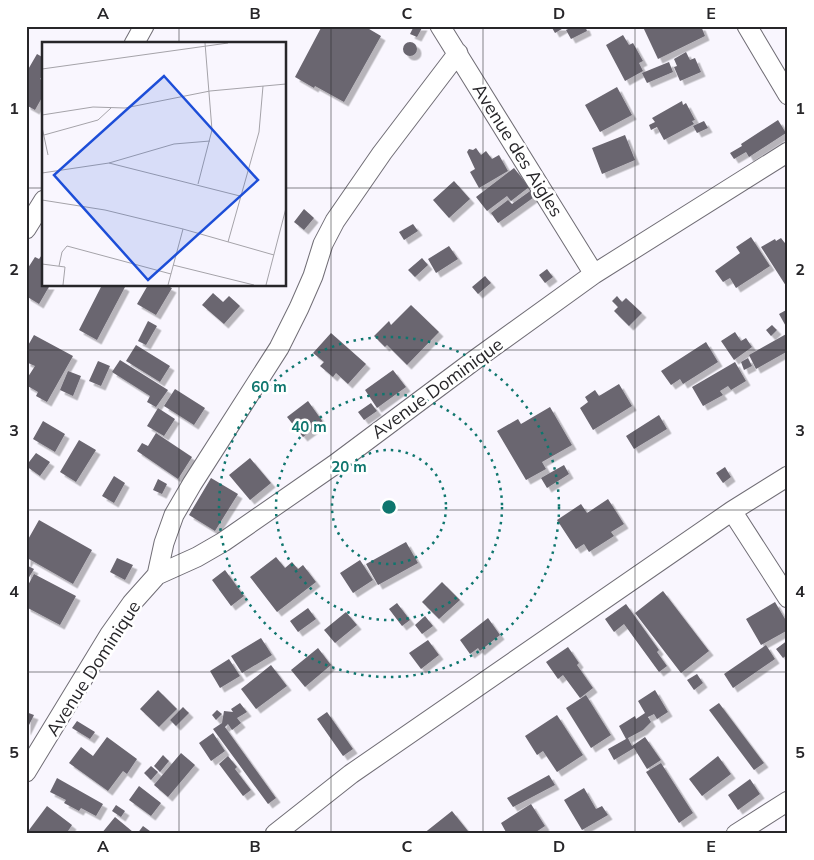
<svg xmlns="http://www.w3.org/2000/svg" width="814" height="860" font-family="Mulish,sans-serif">
<style>
.building{fill:#6a666f;filter:url(#shadow)}
.lines{fill:none;stroke-linecap:round;stroke-linejoin:round}
.street-casing{stroke:#706d75;stroke-width:21}
.street{stroke:#fff;stroke-width:19}
.grid{fill:none;stroke:#272629;stroke-width:1;stroke-opacity:0.55}
.ring{fill:none;stroke:#0f766e;stroke-width:2.5;stroke-dasharray:2.5 5}
.labels{text-anchor:middle;dominant-baseline:central;stroke-width:5;stroke-linejoin:round;paint-order:stroke}
.street-label{font-size:18px;fill:#272629;stroke:#fff}
.inset-road{fill:none;stroke:#a5a3a9;stroke-width:1}
.view{fill:#1d4ed8;fill-opacity:0.15;stroke:#1d4ed8;stroke-width:2.5}
.inset-edge{fill:none;stroke:#272629;stroke-width:2.5}
.centre{fill:#0f766e;stroke:#fff;stroke-width:2.5}
.ring-label{font-size:15px;text-anchor:middle;font-weight:bold;fill:#0f766e;stroke:#fff;stroke-width:5;stroke-linejoin:round;paint-order:stroke}
.neatline{fill:none;stroke:#272629;stroke-width:2}
.grid-label{font-size:16px;text-anchor:middle;font-weight:bold;fill:#272629}
</style>
<defs>
<filter id="shadow"><feDropShadow dx="4.5" dy="4.5" stdDeviation="0" flood-color="#0004"/></filter>
</defs>
<rect width="100%" height="100%" fill="#f9f6fe"/>
<!-- building -->
<path class="building" d="M322,26H364L381,36L344,102L315,86L314,88L295,77Z
M414,26H423L417,37L410,34Z
M551,26H567L555,33Z
M574,26H585L587,31L571,39L566,30Z
M645,26H701L705,36L658,59L643,27Z
M623,35L629,45L633,43L643,61L639,63L643,71L625,81L606,45Z
M403 49a7 7 0 1 1 14 0a7 7 0 1 1-14 0Z
M686,52L690,60L695,58L701,72L680,81L674,67L677,66L674,59Z
M37,54L44,58V73L40,79L44,81V94L35,110L26,105V73Z
M669,62L673,72L647,83L642,73Z
M617,87L632,115L600,132L585,105Z
M682,101L683,105L686,103L695,120L692,121L694,124L664,140L657,127L651,130L649,125L655,122L652,118Z
M778,120L786,133L749,157L746,152L734,159L730,153L742,146L741,144Z
M704,121L708,128L697,133L693,126Z
M625,135L635,160L602,174L592,148Z
M476,148L481,155L486,151L492,159L499,155L508,171L479,188L470,172L475,169L467,152L469,149L473,150Z
M514,168L529,187L511,201L507,196L487,211L476,197Z
M454,181L470,199L449,218L433,200Z
M533,189L537,195L498,223L491,213L508,200L512,204Z
M304,209L314,218L304,230L294,222Z
M413,224L418,231L404,240L399,232Z
M751,237L770,266L736,288L730,278L723,282L715,271L740,253L736,247Z
M781,238L788,247V289L761,247L775,239L776,241Z
M449,246L458,259L436,273L428,259Z
M44,252V285H50L39,304L26,296V280L29,276L26,274V271L35,257L39,259Z
M422,258L428,265L415,277L408,270Z
M547,269L553,277L545,283L539,275Z
M485,276L491,283L478,294L472,287Z
M102,285H122L125,287L97,340L79,330Z
M148,285H166L172,288L156,315L137,304Z
M213,293L223,302L229,296L240,306L224,324L202,305Z
M617,296L622,302L626,298L642,313L629,326L614,311L618,307L612,301Z
M411,305L439,332L407,365L387,345L385,347L374,336L389,321L391,325Z
M788,309V330L779,314Z
M148,321L157,326L146,345L138,341Z
M772,325L777,330L771,336L766,330Z
M735,332L741,341L746,338L752,347L734,360L721,341Z
M331,333L366,364L348,384L336,373L333,377L320,366L324,362L313,353Z
M788,333V351L756,369L749,355Z
M34,335L73,356L47,402L36,396L38,392L26,385V380L35,366L26,362V349Z
M706,342L718,362L683,384L680,379L671,385L661,371Z
M136,345L170,366L160,382L126,361Z
M748,358L752,366L744,370L741,362Z
M120,360L168,390L156,407L147,402L150,396L112,372Z
M98,361L110,366L101,386L89,381Z
M735,362L746,381L731,390L728,386L720,391L723,395L703,406L692,387Z
M393,370L406,387L377,408L365,390Z
M68,371L81,376L73,396L60,390Z
M619,384L632,406L593,430L580,408L588,402L585,397L595,390L599,396Z
M175,389L205,408L194,425L164,406Z
M308,401L323,422L303,437L287,417Z
M371,403L377,411L364,420L358,412Z
M550,407L572,445L542,462L546,469L526,480L497,431L518,419L521,424Z
M158,408L175,419L164,436L147,426Z
M659,415L667,429L634,449L626,436Z
M43,421L65,434L55,452L33,439Z
M156,433L192,457L178,479L137,451L142,443L148,446Z
M79,440L96,450L76,482L60,472Z
M36,453L50,462L40,476L26,466Z
M250,458L271,483L250,500L229,475Z
M564,465L569,474L547,488L541,478Z
M725,467L731,477L723,483L716,473Z
M114,476L125,483L114,503L102,496Z
M211,478L238,494L215,531L189,515Z
M158,479L167,484L162,494L153,490Z
M608,499L624,524L611,532L614,536L589,552L584,544L576,549L557,520L581,504L587,513Z
M39,520L92,550L73,584L29,559L26,564V543Z
M406,542L418,563L378,585L366,564Z
M276,557L285,568L292,562L298,569L303,565L316,582L277,612L250,577Z
M117,558L133,565L125,580L110,572Z
M360,560L373,580L353,593L340,573Z
M26,565L34,569L28,579H26Z
M225,570L244,596L231,606L212,580Z
M34,574L76,596L60,625L26,607V589Z
M442,582L460,600L439,619L422,602Z
M663,591L709,651L681,673L635,613Z
M775,602L788,624V630L761,645L746,619Z
M397,603L410,620L402,626L389,609Z
M626,604L659,650L657,652L667,666L659,672L624,624L614,632L605,619Z
M308,608L316,619L298,632L290,621Z
M346,612L357,625L335,643L324,630Z
M425,616L433,626L422,634L415,625Z
M488,618L500,635L480,651L478,648L470,654L460,640Z
M261,638L272,655L242,673L231,656Z
M428,640L439,655L421,669L409,653Z
M788,640V654L783,658L776,649Z
M766,645L775,659L733,688L724,674Z
M568,647L579,663L577,665L593,688L580,698L563,675L558,679L546,662Z
M318,648L331,665L305,687L291,670Z
M229,659L240,676L220,688L210,671Z
M271,665L287,686L256,709L241,689Z
M697,674L703,683L694,690L687,680Z
M158,690L177,709L159,727L140,709Z
M655,690L668,712L657,719L654,714L648,717L651,722L643,730L628,738L632,746L645,737L661,760L647,769L634,748L614,760L608,749L626,739L619,726L635,716L636,719L645,713L638,701Z
M586,695L611,735L591,748L566,708Z
M240,703L247,712L237,718L241,723L232,730L228,724L225,727L276,798L268,804L213,729L222,723L224,711L233,712L231,709Z
M719,703L764,763L754,770L709,710Z
M183,707L189,713L176,726L170,720Z
M217,710L222,714L216,720L212,715Z
M26,712L34,715L26,731Z
M327,712L353,749L343,756L317,719Z
M557,715L583,755L557,772L543,751L537,755L525,736Z
M77,721L95,732L90,739L72,728Z
M213,733L225,751L211,761L199,743Z
M107,737L137,759L127,774L123,771L108,791L69,763L81,747L93,756Z
M181,753L195,765L168,797L154,785Z
M163,755L169,761L160,772L154,766Z
M228,756L237,767L235,769L251,790L243,796L219,764Z
M718,756L731,774L702,796L689,779Z
M661,763L693,813L679,823L646,772Z
M151,766L158,772L151,780L144,773Z
M549,775L555,785L513,807L507,798Z
M57,778L103,804L96,816L81,808L79,811L64,803L66,800L50,792Z
M750,779L760,794L738,810L728,795Z
M139,786L161,803L151,816L129,800Z
M584,788L596,809L602,806L608,815L582,830L564,800Z
M531,804L545,826L533,834H507L501,823Z
M116,805L125,811L121,817L112,811Z
M47,806L72,825L66,834H26Z
M452,811L468,831L465,834H423Z
M115,817L133,832L131,834H101Z
M143,826L154,834H137Z"/>
<g class="lines">
<defs>
<path id="street" d="M440,26L594,274
M747,26L788,95
M134,44L144,26
M26,229L44,200
M788,476L732,511L788,598
M157,575L164,543L174,515L192,484L279,348L299,308L313,276L323,244L335,221L382,153L458,53
M26,772L110,634L132,603L157,575L197,557L223,542L334,465L476,359L594,274L788,152
M275,834L351,774L732,511
M736,834L788,801"/>
</defs>
<!-- street casing -->
<use href="#street" class="street-casing"/>
<!-- street -->
<use href="#street" class="street"/>
</g>
<!-- grid -->
<path class="grid" d="M179,26V44M331,26V834M483,26V834M635,26V834M26,188H44M285,188H788M179,285V834M26,350H788M26,510H788M26,672H788"/>
<!-- distance rings -->
<g class="ring">
<circle cx="389" cy="507" r="57"/>
<circle cx="389" cy="507" r="113"/>
<circle cx="389" cy="507" r="170"/>
</g>
<g class="labels">
<!-- street labels -->
<g class="street-label">
<text transform="translate(518 150) rotate(58)">Avenue des Aigles</text>
<text transform="translate(437 388) rotate(-36)">Avenue Dominique</text>
<text transform="translate(93 668) rotate(-57)">Avenue Dominique</text>
</g>
</g>
<!-- overview -->
<g transform="translate(42 42)">
<rect width="244" height="244" fill="#f9f6fe"/>
<path class="inset-road" d="M0,27L186,1M0,73L51,65L83,66L168,49L244,42M0,85L6,113M2,93L56,78L69,66M67,121L132,102L168,99M0,131L67,121L198,154M156,142L170,88L163,1M0,158L63,168L141,187M186,200L217,90L221,44M0,222L23,225L21,243M131,223L212,243M17,224L20,210L25,204L129,232M126,243L141,187L232,213M224,243L244,166"/>
<path class="view" d="M122,34L216,138L106,238L12,133Z"/>
<rect width="244" height="244" class="inset-edge"/>
</g>
<circle cx="389" cy="507" r="8" class="centre"/>
<g class="ring-label">
<text x="269" y="392">60 m</text>
<text x="309" y="432">40 m</text>
<text x="349" y="472">20 m</text>
</g>
<!-- border -->
<rect width="814" height="860" fill="none" stroke="#ffffff" stroke-width="55"/>
<rect x="28" y="28" width="758" height="804" class="neatline"/>
<g class="grid-label">
<text x="103" y="19">A</text>
<text x="255" y="19">B</text>
<text x="407" y="19">C</text>
<text x="559" y="19">D</text>
<text x="711" y="19">E</text>
<text x="14" y="114">1</text>
<text x="800" y="114">1</text>
<text x="14" y="275">2</text>
<text x="800" y="275">2</text>
<text x="14" y="436">3</text>
<text x="800" y="436">3</text>
<text x="14" y="597">4</text>
<text x="800" y="597">4</text>
<text x="14" y="758">5</text>
<text x="800" y="758">5</text>
<text x="103" y="852">A</text>
<text x="255" y="852">B</text>
<text x="407" y="852">C</text>
<text x="559" y="852">D</text>
<text x="711" y="852">E</text>
</g>
</svg>
